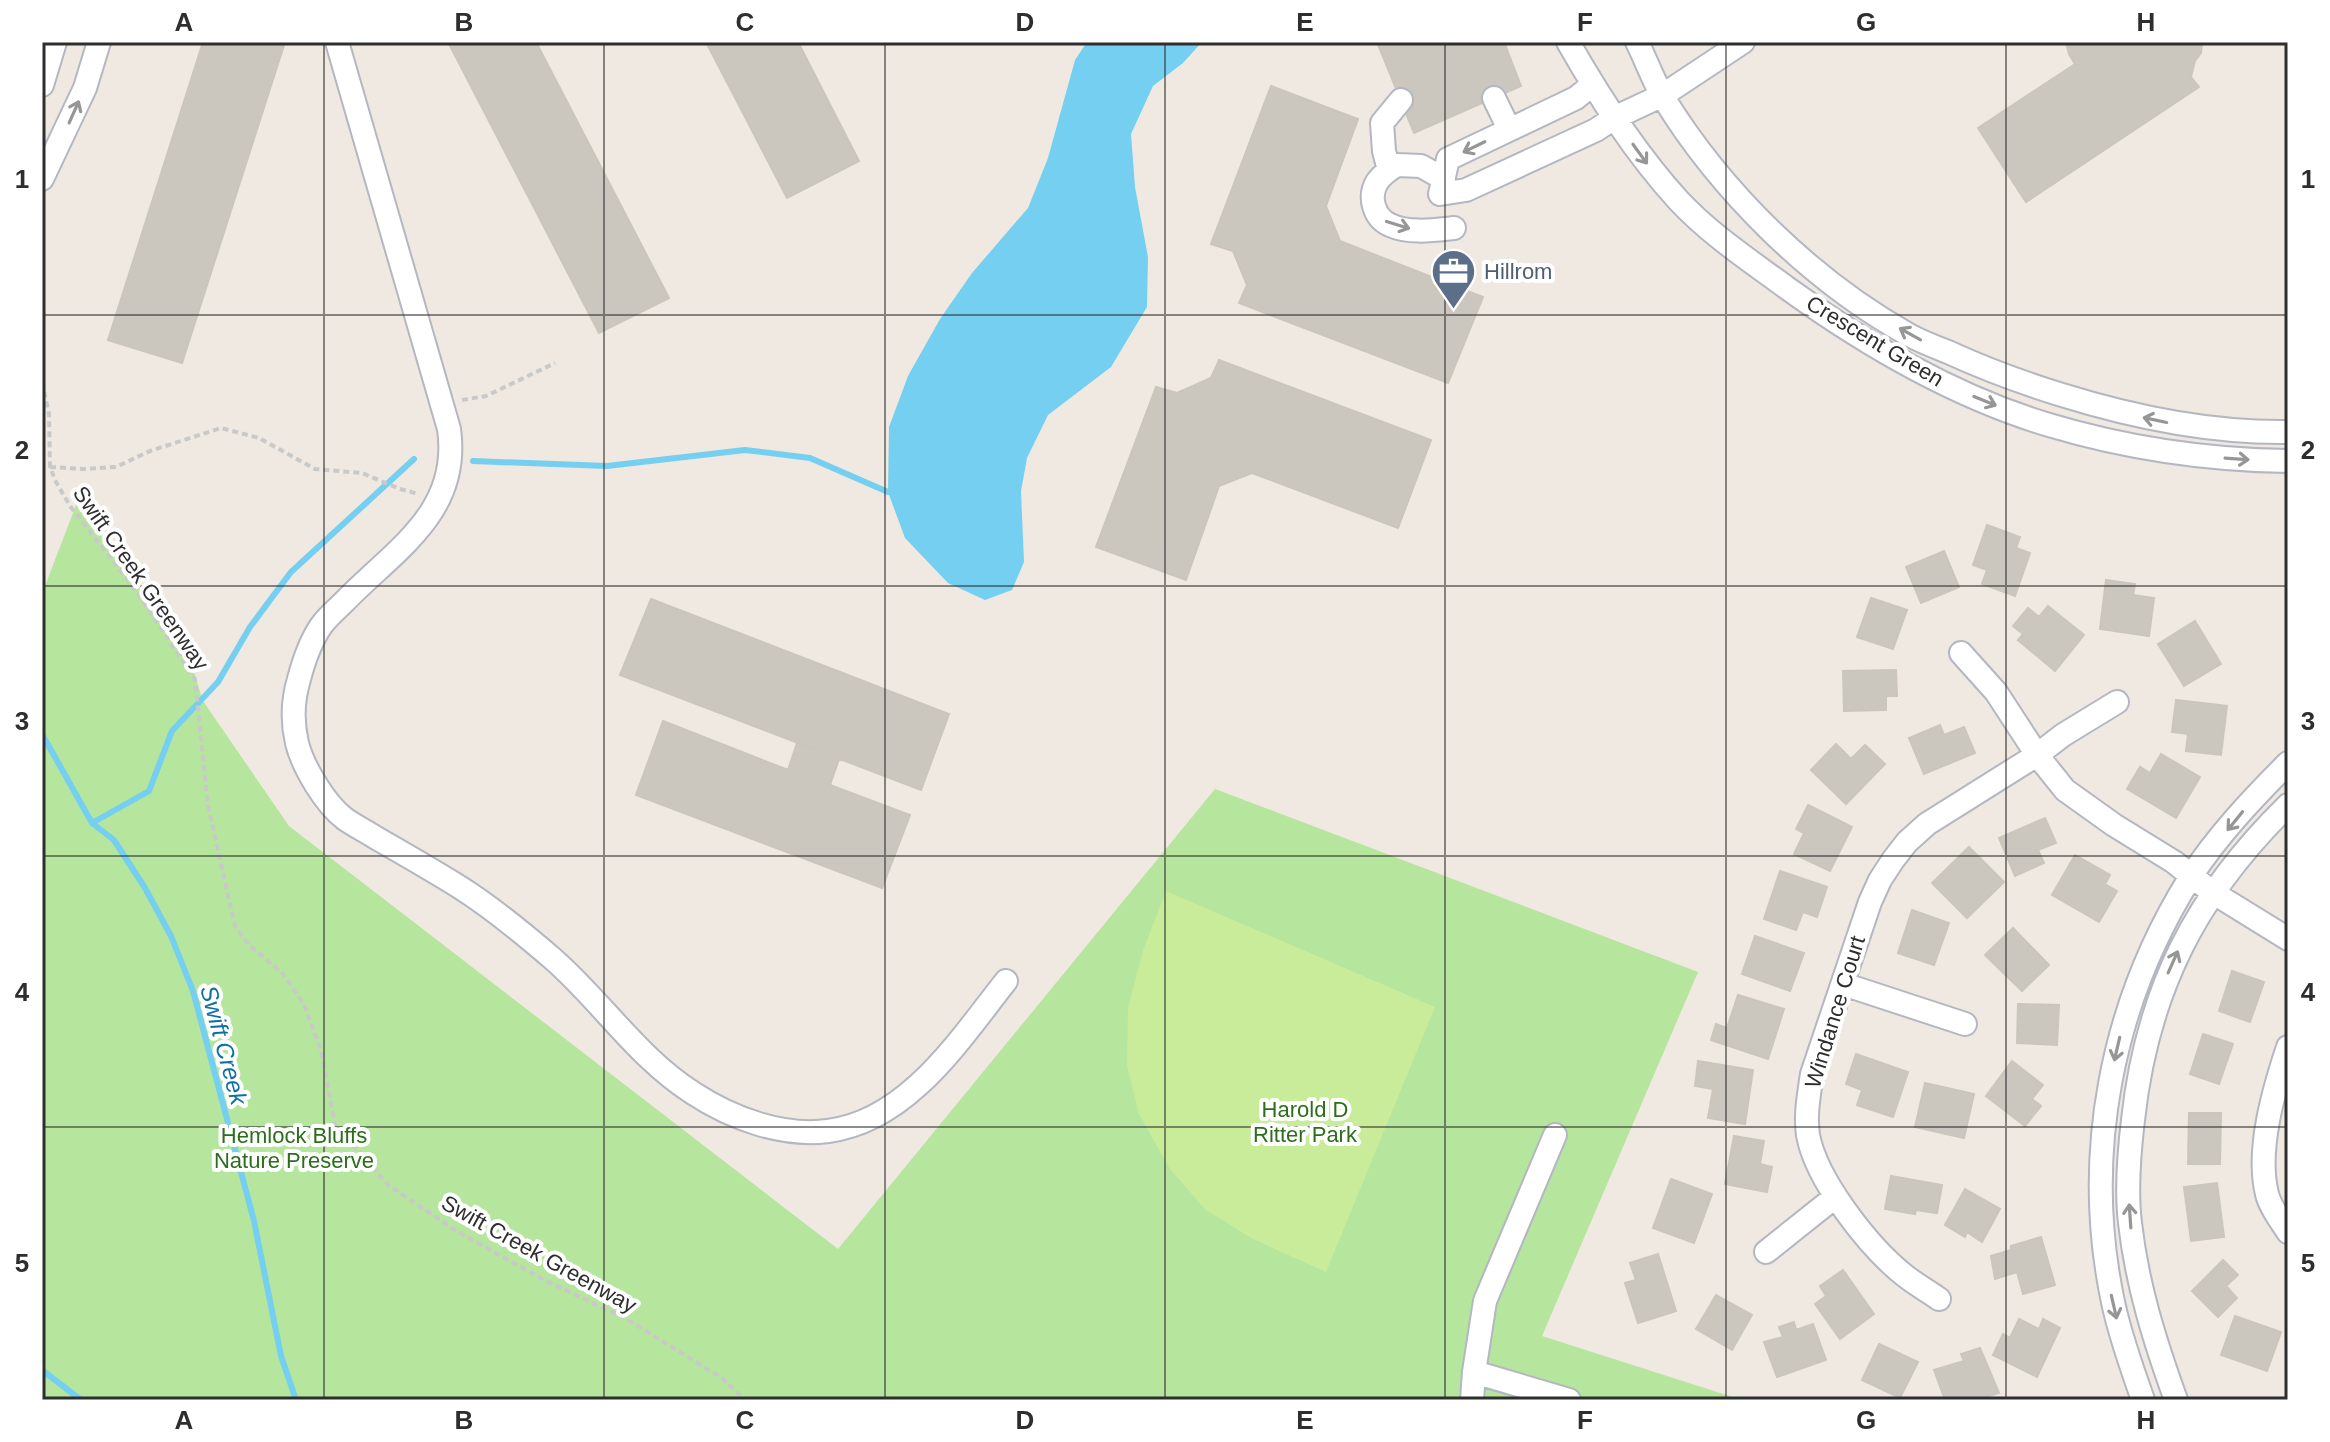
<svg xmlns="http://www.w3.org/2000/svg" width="2330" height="1442" font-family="Arial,sans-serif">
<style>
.green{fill:#b6e59e}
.pitch{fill:#c9ec9a}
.water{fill:#75cff0}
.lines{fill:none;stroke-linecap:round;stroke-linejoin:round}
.stream{stroke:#75cff0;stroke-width:6}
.building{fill:#cbc7bf;stroke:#cbc5ba;stroke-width:2}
.minor-casing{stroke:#b4b7c1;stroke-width:26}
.path{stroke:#c9c9c9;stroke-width:4;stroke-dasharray:6 4;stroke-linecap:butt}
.minor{stroke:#fff;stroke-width:22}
.oneway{stroke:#969696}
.grid{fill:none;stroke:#2e2e2e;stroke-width:2;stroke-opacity:0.55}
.labels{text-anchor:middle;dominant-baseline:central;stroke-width:8;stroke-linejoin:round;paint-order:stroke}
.service-label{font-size:22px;fill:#4e5e75;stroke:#fff;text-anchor:start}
.street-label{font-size:22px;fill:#2e2e2e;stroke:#fff}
.park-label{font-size:22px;fill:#2c6e1b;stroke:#fff}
.water-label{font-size:24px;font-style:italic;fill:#0d6fa3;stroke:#fff}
.neatline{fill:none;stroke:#2e2e2e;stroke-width:3}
.grid-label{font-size:26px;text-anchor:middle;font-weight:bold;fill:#2e2e2e}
</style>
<rect width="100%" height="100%" fill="#efe9e1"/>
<!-- green -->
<path class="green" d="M76,505L124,563L193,669L203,701L289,826L838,1249L1215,789L1698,972L1542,1336L1742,1400H42V594Z"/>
<!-- pitch -->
<path class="pitch" d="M1166,891L1435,1007L1326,1272L1253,1239L1206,1210L1170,1169L1139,1114L1127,1065L1128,1008L1143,951Z"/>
<!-- water -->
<path class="water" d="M1087,42H1202L1183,63L1153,86L1131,134L1135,187L1148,257L1147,307L1111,367L1048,415L1027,458L1021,491L1024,562L1012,590L985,600L948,583L905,538L888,492L889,427L908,376L940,319L972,273L1028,208L1048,158L1075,60Z"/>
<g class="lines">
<!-- stream -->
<path class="stream" d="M473,461L607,466L745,450L810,458L888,492
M42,734L92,823L114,840L145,888L171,936L193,991L254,1221L281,1356L296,1400
M92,823L149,791L172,731L218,682L250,627L291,572L414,459
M42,1370L81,1400"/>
</g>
<!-- building -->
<path class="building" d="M203,42H285L182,363L108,340Z
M448,42H536L669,298L599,333Z
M706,42H798L859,161L787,198Z
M1377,42H1504L1521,86L1414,133Z
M2066,42H2202L2201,53L2195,61L2191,77L2199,87L2026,202L1978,128L2075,64L2069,54Z
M1271,86L1358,119L1326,206L1340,241L1483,297L1448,383L1239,303L1247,285L1233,251L1211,244Z
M1219,360L1431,440L1398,528L1252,473L1219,486L1186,580L1096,547L1156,387L1177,393L1211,378Z
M1987,525L2020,537L2016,548L2030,553L2015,596L1982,584L1987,570L1973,565Z
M1944,551L1959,587L1921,603L1906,567Z
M2106,580L2135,584L2133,595L2154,598L2149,636L2100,629Z
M1871,598L1907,610L1893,649L1857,637Z
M651,599L949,714L921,790L620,675Z
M2048,606L2084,635L2055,671L2018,640L2023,634L2013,626L2028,608L2039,617Z
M2195,621L2221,664L2184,686L2158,644Z
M1896,670L1897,696H1886V710L1844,711L1843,671Z
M2176,700L2227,706L2221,755L2186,751L2188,734L2172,732Z
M663,721L788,770L797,743L839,759L830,785L910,815L882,888L636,795Z
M1940,725L1944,735L1964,727L1975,753L1924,774L1909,738Z
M1836,744L1851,759L1865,745L1885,764L1846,804L1811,770Z
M2161,754L2200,777L2176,818L2127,789L2140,767L2150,773Z
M1808,805L1852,827L1830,871L1794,854L1804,833L1796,829Z
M2045,818L2056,843L2038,850L2044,863L2015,876L1999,838Z
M1969,847L2004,882L1967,918L1932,883Z
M2075,855L2110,875L2105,884L2117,891L2099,922L2052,895Z
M1780,871L1827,887L1817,917L1803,912L1796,930L1764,919Z
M1912,910L1949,923L1934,965L1898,953Z
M2013,928L2049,965L2022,991L1985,955Z
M1755,936L1804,953L1790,991L1742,974Z
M2232,971L2264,982L2250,1022L2219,1011Z
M1738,995L1784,1009L1768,1059L1711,1040L1716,1024L1727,1028Z
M2018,1004L2059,1005L2057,1045L2017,1043Z
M2203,1034L2233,1044L2219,1084L2190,1074Z
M1856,1054L1908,1072L1893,1117L1857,1105L1862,1090L1846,1084Z
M1698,1061L1753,1070L1745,1124L1708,1118L1713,1089L1695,1086Z
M2012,1061L2043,1085L2032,1099L2041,1106L2025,1126L1986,1096Z
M1925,1083L1974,1094L1964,1138L1915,1127Z
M2189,1113H2221L2220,1164H2188Z
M1734,1136L1764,1141L1760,1164L1772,1167L1767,1192L1725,1184Z
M1891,1176L1942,1185L1937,1213L1916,1210L1915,1214L1885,1209Z
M1671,1179L1712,1194L1694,1243L1653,1228Z
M2217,1183L2224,1237L2191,1241L2184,1187Z
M1965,1189L2000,1209L1982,1242L1967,1232L1965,1237L1945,1225Z
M2041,1237L2055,1285L2023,1294L2017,1272L1995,1279L1991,1256L2011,1250V1246Z
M1658,1254L1676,1311L1638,1323L1625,1283L1636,1280L1630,1263Z
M2223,1260L2238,1275L2226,1286L2237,1298L2218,1317L2192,1291Z
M1843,1270L1874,1314L1840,1339L1815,1304L1826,1296L1820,1286Z
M1716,1295L1752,1315L1732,1350L1696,1329Z
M2235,1316L2281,1332L2267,1371L2221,1355Z
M2019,1319L2039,1329L2043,1319L2060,1328L2037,1377L1993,1355L2003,1334L2010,1338Z
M1794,1322L1796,1330L1813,1324L1826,1360L1777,1377L1764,1342L1783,1337L1779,1327Z
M1879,1344L1918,1362L1900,1398L1862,1380Z
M1980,1348L1999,1393L1977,1400H1945L1934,1370L1964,1361L1961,1354Z"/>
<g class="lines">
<defs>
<path id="minor" d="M337,42L449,429C461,513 394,550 344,602C336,610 327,617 321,626C310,642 304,660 299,679C293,699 292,722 297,743C303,767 325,804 345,819C355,826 367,832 378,839C406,855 434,871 461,888C494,909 524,934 553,959C602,1002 638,1058 693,1093C731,1118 782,1137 828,1131C908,1121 960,1039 1006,981
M1568,42C1600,98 1635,153 1679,201C1711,235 1749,260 1787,288C1866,345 1955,397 2049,425C2126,448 2208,460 2288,461
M1637,42C1646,60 1653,80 1663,97C1721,192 1812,281 1909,335C1922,342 1935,347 1948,352C1985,369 2023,383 2062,395C2136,418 2210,433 2288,432
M42,85L55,42
M1592,85L1576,98L1448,159L1440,194L1466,190L1596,130L1614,118L1663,95L1743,42
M1494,98L1509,129
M1389,170L1384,151L1382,123L1401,100
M42,179L85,88L99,42
M1444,179L1421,166L1397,165C1390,169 1382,175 1377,182C1368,197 1374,218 1390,225C1409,234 1435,230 1454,228
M1961,653L1996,692L2037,755L2065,790L2114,825L2174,862L2212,892L2288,939
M1843,984L1965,1024
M2288,1047C2274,1089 2256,1150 2267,1194C2270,1207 2281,1221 2288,1232
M1555,1135L1485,1301L1474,1372L1569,1400
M1766,1252L1835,1197
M1939,1299C1928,1291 1915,1284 1904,1275C1869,1247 1816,1180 1808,1135C1805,1115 1809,1094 1812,1074L1870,902L1880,880L1893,860L1907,842L1927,824L2037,755L2063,735L2117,702
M1472,1400L1474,1372
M2143,1400C2132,1368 2120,1336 2113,1302C2082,1156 2111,1004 2190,878C2217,836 2253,798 2288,763
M2176,1400C2155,1342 2137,1285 2130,1223C2126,1190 2129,1153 2133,1120C2147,991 2196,895 2288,805"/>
</defs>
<!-- minor casing -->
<use href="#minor" class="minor-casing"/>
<!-- path -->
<path class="path" d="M42,382L49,414L50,467L56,482L70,506L134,588L195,679L208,806L235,926L249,945L283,974L304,1005L321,1050L335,1125L388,1185L458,1232L546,1281L625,1318L722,1378L745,1400
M462,400L486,396L555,363
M50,467L83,469L116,467L150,451L221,428L259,438L315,469L362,473L400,489L419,494"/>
<!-- minor -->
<use href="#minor" class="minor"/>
</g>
<!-- one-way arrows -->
<defs><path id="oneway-shaft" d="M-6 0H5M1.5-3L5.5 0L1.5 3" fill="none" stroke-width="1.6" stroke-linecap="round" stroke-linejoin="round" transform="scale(2)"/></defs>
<g class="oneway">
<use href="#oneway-shaft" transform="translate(74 112) rotate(-66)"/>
<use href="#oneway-shaft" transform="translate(1474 147) rotate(154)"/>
<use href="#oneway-shaft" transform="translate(1640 154) rotate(54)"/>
<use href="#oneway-shaft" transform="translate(1398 225) rotate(17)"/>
<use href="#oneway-shaft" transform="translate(1910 334) rotate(-151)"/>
<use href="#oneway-shaft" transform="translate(1985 401) rotate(22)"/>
<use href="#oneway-shaft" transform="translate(2155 420) rotate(-168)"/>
<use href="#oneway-shaft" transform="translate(2237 459) rotate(4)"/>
<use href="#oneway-shaft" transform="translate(2235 821) rotate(129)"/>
<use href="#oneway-shaft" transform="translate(2173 962) rotate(-66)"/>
<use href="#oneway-shaft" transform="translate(2117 1049) rotate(103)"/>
<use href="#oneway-shaft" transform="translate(2130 1216) rotate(-94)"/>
<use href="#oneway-shaft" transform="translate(2114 1307) rotate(77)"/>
</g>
<!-- grid -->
<path class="grid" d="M324,42V1400M604,42V1400M885,42V1400M1165,42V1400M1445,42V1400M1726,42V1400M2006,42V1400M42,315H2288M42,586H2288M42,856H2288M42,1127H2288"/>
<!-- icons -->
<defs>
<symbol id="office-pin" viewBox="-11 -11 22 30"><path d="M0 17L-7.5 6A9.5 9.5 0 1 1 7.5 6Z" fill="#5c6f8a" stroke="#fff"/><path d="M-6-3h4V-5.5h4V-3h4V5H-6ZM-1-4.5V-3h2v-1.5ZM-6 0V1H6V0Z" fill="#fff"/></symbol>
</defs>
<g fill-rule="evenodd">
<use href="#office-pin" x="1428" y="246" width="51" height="69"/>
</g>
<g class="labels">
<!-- service labels -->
<g class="service-label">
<text x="1484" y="271">Hillrom</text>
</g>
<!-- street labels -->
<g class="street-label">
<text transform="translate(1875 341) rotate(31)">Crescent Green</text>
<text transform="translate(141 578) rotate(55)">Swift Creek Greenway</text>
<text transform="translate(1835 1012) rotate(-73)">Windance Court</text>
<text transform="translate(539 1254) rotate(29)">Swift Creek Greenway</text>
</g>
<!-- park labels -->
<g class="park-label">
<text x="1305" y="1109">Harold D<tspan x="1305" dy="25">Ritter Park</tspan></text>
<text x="294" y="1135">Hemlock Bluffs<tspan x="294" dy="25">Nature Preserve</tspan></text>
</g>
<!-- water labels -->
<g class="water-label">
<text transform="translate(224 1045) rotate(75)">Swift Creek</text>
</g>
</g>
<!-- border -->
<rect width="2330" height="1442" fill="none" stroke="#ffffff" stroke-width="88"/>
<rect x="44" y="44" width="2242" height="1354" class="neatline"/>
<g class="grid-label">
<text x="184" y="31">A</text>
<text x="464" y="31">B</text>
<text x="745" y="31">C</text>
<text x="1025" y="31">D</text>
<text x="1305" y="31">E</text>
<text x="1585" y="31">F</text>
<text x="1866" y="31">G</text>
<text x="2146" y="31">H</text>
<text x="22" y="188">1</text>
<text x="2308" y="188">1</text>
<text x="22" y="459">2</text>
<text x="2308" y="459">2</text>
<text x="22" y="730">3</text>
<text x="2308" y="730">3</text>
<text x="22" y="1001">4</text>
<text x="2308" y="1001">4</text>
<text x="22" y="1272">5</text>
<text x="2308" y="1272">5</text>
<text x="184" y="1429">A</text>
<text x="464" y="1429">B</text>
<text x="745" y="1429">C</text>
<text x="1025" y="1429">D</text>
<text x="1305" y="1429">E</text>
<text x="1585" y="1429">F</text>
<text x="1866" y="1429">G</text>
<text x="2146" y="1429">H</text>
</g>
</svg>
